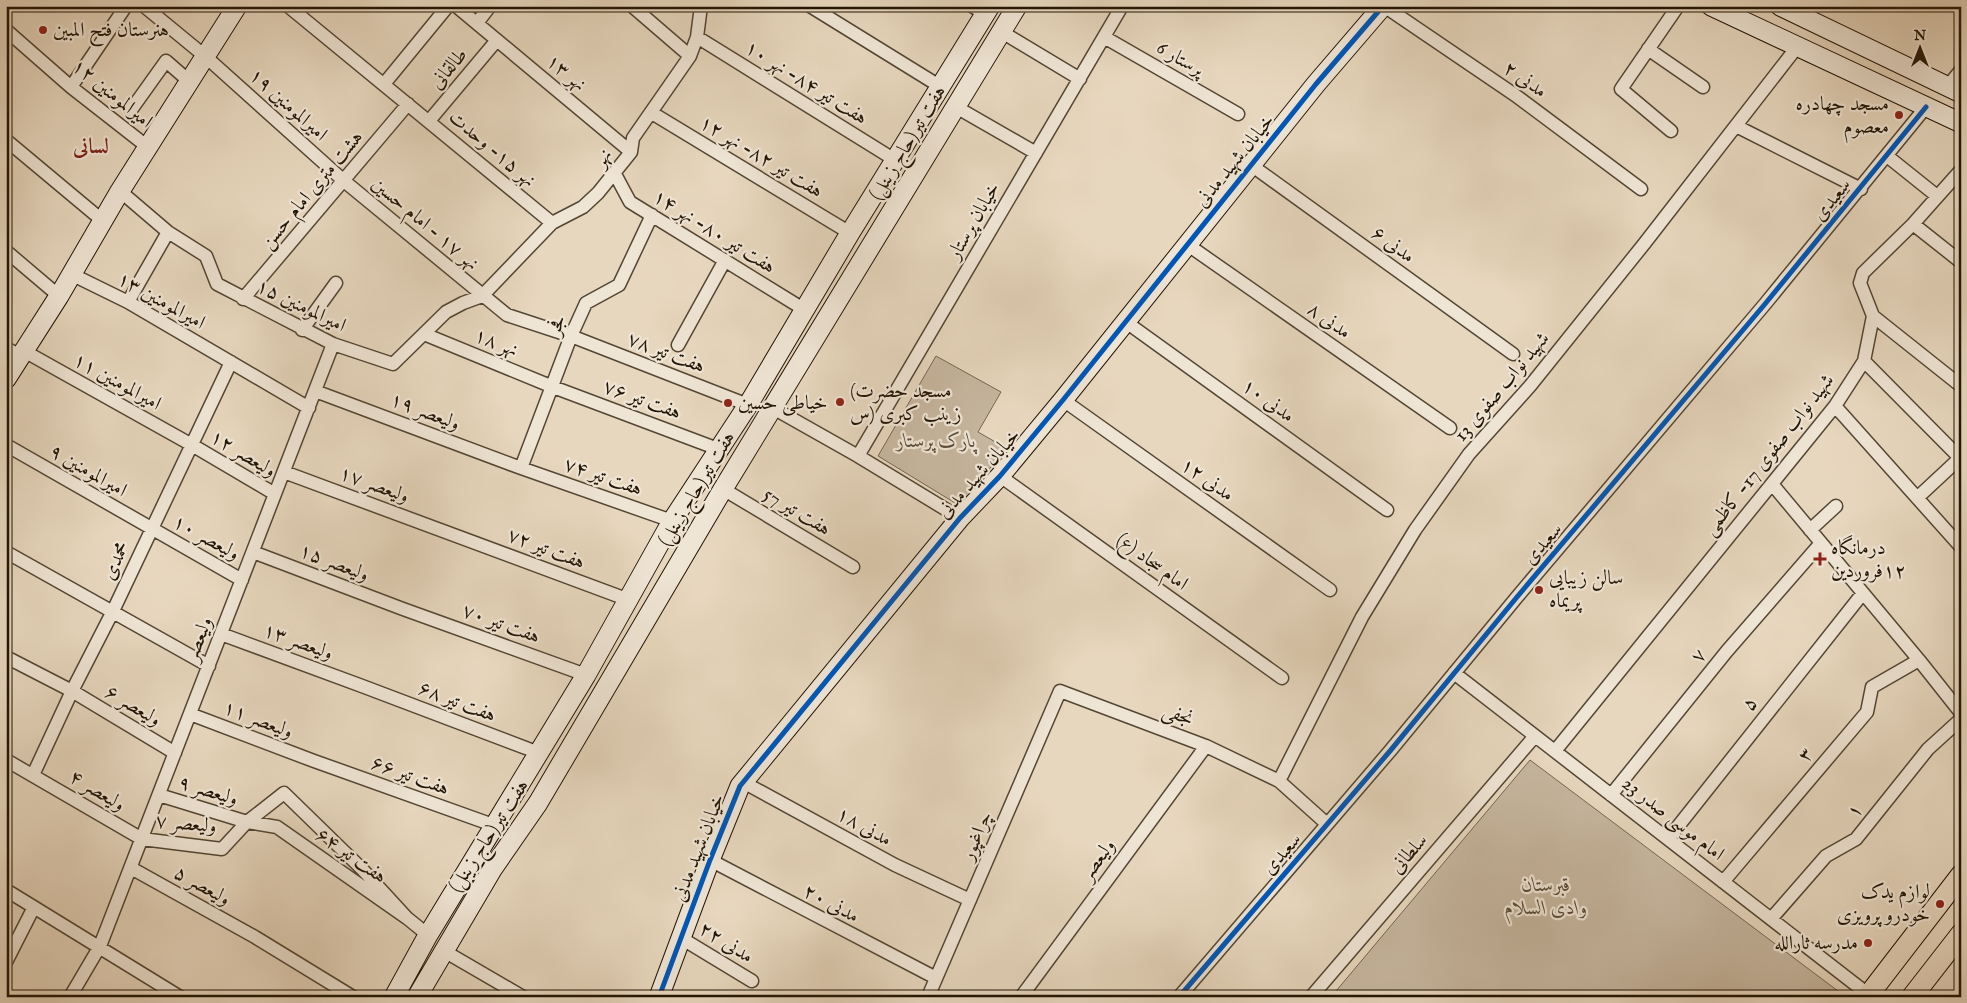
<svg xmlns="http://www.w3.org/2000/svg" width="1967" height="1003" font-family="'IM FELL English',Amiri,serif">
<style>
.green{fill:#c6b69f;stroke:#746652}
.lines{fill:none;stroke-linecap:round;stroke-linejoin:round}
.street-casing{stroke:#534633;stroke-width:15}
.secondary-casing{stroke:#221505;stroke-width:21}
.primary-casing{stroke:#221505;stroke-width:22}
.street{stroke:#efe5d5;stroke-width:12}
.secondary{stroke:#efe5d5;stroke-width:19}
.primary{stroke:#e7d7be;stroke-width:20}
.cycleway-casing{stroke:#efe5d5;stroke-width:8}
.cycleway{stroke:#0057b8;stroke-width:5}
.poi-dot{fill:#8f2418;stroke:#efe5d5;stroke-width:2}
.labels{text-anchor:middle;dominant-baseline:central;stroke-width:4.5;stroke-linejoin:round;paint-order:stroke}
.poi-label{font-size:20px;fill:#221505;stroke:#efe5d5;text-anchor:start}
.street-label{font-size:20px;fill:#221505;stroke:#efe5d5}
.park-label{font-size:20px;font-style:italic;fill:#5b4d3b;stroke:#efe5d5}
.neighbourhood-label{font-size:21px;font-weight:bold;fill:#7a1f14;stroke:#efe5d5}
</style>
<rect width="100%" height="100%" fill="#e7d7be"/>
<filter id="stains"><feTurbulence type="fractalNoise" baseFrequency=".004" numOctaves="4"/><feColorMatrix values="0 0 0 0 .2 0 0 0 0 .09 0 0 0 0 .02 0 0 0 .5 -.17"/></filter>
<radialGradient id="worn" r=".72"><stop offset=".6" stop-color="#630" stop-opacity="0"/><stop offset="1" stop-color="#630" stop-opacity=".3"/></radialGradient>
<!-- green -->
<path class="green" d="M936,356L1001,392L978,432L1006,448L960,506L878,456Z
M1530,760L1846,997H1331Z"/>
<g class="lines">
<defs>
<path id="street" d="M144,6L206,57L344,181L507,315L571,336L748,405
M288,6L552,223
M456,6L631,152
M632,6L690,56
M810,6L941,87
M972,6L985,14
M1384,6L1515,95L1641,189
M477,23L490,6
M6,30L71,87L149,148
M1002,32L1080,79
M697,37L895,160
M1104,37L1238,114
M1648,49L1703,87
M384,84L448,6
M71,87L126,6
M1947,87L1961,70
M956,107L1036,153
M131,110L166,61L190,82
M652,113L850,233
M429,121L497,40
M1736,126L1861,189
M1671,131L1621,89L1678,6
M6,140L103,221
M1887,156L1937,196
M1251,165L1513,354
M615,174L630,202L805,310
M120,191L168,232L206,256L217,284L333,344L393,364L446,312L463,303L482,296L552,223L583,207L598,193L631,152L633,138L690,56L697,37L701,6
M1913,224L1961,262
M1188,245L1450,428
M6,251L59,296
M71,274L128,302L309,408
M243,299L408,104
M128,302L168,232
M1873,316L1961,386
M1126,322L1387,510
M302,330L336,283
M424,334L553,387L718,449
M678,345L725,260
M6,348L20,356
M24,351L192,445L275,494
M1864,361L1961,459
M315,391L521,468L672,521
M1063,400L1330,590
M1835,406L1961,547
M773,408L858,456L960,518
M6,445L242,580
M858,456L1122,6
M521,468L571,336L586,303L619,285L652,215
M284,472L629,600
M1000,476L1282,678
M1772,484L1919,660L1961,713
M723,489L853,567
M1917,498L1960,458
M1810,530L1836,506
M6,552L209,666
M253,552L403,609L586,675
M221,634L362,686L539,753
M6,657L72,691L175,753
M1454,673L1869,995
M190,714L314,761L493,825
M1555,751L1835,406L1864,361L1873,316L1860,283L1863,273L1913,224L1961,170
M6,760L142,839L222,849L247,822L284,793L362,869L407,918
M33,775L72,691L113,611L231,362
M1279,781L1362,617L1415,530L1469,454L1530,386L1644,244L1797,47
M743,782L895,865L970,900
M159,795L247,822L277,827L407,918L428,935
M1611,795L1727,651L1821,543
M1668,839L1863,593
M710,860L936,978
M131,868L255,937L353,997
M1723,882L1867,712L1872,687L1919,660
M6,890L180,997
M1771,919L1826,856L1856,839L1928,749L1961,719
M681,938L752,981
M444,951L523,997
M6,962L34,907
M70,997L100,946L333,344
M928,997L1060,691L1206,746L1279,781L1327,824
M1021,997L1206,746
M1179,997L1390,751L1517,597L1765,304L1926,107
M1311,997L1535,736"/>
<path id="secondary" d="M1711,6L1961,123
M1780,6L1961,93
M6,379L59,296L120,191L237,6
M394,997L428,935L586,675L672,521L748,405L850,233L990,6
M417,997L493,868L538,803L723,489L1017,6
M659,997L710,860L740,786L960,518L1000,476L1063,400L1316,84L1383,6"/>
<path id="primary" d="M1867,997L1961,875
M1912,997L1961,934"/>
</defs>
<!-- street casing -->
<use href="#street" class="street-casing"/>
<!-- secondary casing -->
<use href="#secondary" class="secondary-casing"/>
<!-- primary casing -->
<use href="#primary" class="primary-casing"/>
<!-- street -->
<use href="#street" class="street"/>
<!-- secondary -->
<use href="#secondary" class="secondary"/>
<!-- primary -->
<use href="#primary" class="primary"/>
<defs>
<path id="cycleway" d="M659,997L710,860L740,786L960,518L1000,476L1063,400L1316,84L1383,6
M1179,997L1390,751L1517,597L1765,304L1926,107"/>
</defs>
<!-- cycleway casing -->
<use href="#cycleway" class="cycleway-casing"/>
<!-- cycleway -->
<use href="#cycleway" class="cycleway"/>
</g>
<!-- markers -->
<g class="poi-dot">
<circle cx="43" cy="30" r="5"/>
<circle cx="1899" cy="115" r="5"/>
<circle cx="840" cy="402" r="5"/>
<circle cx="728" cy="403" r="5"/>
<path d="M1817.5 551.5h5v5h5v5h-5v5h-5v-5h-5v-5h5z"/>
<circle cx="1539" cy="590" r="5"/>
<circle cx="1940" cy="904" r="5"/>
<circle cx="1868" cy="943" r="5"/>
</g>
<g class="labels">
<!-- poi labels -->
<g class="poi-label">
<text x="53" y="30">هنرستان فتح المبین</text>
<text x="1889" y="104" text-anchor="end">مسجد چهادره<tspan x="1889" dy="23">معصوم</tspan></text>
<text x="850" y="391">(مسجد حضرت<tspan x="850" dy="23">زینب کبری (س</tspan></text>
<text x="738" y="403">خیاطی حسین</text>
<text x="1831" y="548">درمانگاه<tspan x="1831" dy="23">١٢فروردین</tspan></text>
<text x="1549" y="578">سالن زیبایی<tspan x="1549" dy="23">پریماه</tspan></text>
<text x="1930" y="892" text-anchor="end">لوازم یدک<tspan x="1930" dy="23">خودرو پرویزی</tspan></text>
<text x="1858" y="943" text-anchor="end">مدرسه ثارالله</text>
</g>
<!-- street labels -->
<g class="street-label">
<text transform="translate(1180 59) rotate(30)">پرستار 6</text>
<text transform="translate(449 69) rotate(-50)">طالقانی</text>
<text transform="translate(566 73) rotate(40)">نهر ۱۳</text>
<text transform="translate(1525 80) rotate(35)">مدنی ۲</text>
<text transform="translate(806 83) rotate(32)">هفت تیر ۸۴- نهر ۱۰</text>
<text transform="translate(112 94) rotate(39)">امیرالمومنین ۱۲</text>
<text transform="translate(288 105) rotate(42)">امیرالمومنین ۱۹</text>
<text transform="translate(908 143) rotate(-59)">هفت تیر(حاج زینل)</text>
<text transform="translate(492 149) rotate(40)">نهر ۱۵- وحدت</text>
<text transform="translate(761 157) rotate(31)">هفت تیر ۸۲- نهر ۱۲</text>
<text transform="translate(603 158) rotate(-53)">نهر</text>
<text transform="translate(1235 161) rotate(-51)">خیابان شهید مدنی</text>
<text transform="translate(312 190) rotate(-50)">هشت متری امام حسن</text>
<text transform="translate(1832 200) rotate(-51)">سعیدی</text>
<text transform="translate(974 221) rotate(-60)">خیابان پرستار</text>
<text transform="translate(425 224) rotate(40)">نهر ۱۷ - امام حسین</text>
<text transform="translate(714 232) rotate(32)">هفت تیر ۸۰- نهر ۱۴</text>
<text transform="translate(1393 245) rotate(36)">مدنی ۶</text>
<text transform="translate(161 301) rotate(29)">امیرالمومنین ۱۳</text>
<text transform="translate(301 306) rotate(26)">امیرالمومنین ۱۵</text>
<text transform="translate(1329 321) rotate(35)">مدنی ۸</text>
<text transform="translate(557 325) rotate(-68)">فجر</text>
<text transform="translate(496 343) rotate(22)">نهر ۱۸</text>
<text transform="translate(666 353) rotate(21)">هفت تیر ۷۸</text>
<text transform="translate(117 382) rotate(29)">امیرالمومنین ۱۱</text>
<text transform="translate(1502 387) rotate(-50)">شهید نواب صفوی 13</text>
<text transform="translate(642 400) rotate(20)">هفت تیر ۷۶</text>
<text transform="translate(1268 401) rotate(36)">مدنی ۱۰</text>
<text transform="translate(425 412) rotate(21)">ولیعصر ۱۹</text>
<text transform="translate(243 454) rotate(31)">ولیعصر ۱۲</text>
<text transform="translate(1769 455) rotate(-52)">شهید نواب صفوی 17- کاظمی</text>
<text transform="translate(88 471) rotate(30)">امیرالمومنین ۹</text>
<text transform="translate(979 474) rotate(-48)">خیابان شهید مدنی</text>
<text transform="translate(603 477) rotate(19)">هفت تیر ۷۴</text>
<text transform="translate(1207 480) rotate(35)">مدنی ۱۲</text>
<text transform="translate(374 485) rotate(20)">ولیعصر ۱۷</text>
<text transform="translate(697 489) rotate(-59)">هفت تیر(حاج زینل)</text>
<text transform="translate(797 512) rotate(31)">هفت تیر 57</text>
<text transform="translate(206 538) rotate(29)">ولیعصر ۱۰</text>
<text transform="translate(1543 544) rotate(-49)">سعیدی</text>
<text transform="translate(546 549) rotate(21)">هفت تیر ۷۲</text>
<text transform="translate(116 561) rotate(-65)">محمدی</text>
<text transform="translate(1152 562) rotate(36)">امام سجاد (ع)</text>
<text transform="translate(334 563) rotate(21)">ولیعصر ۱۵</text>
<text transform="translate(501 624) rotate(20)">هفت تیر ۷۰</text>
<text transform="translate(199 639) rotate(-69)">ولیعصر</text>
<text transform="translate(298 642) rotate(20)">ولیعصر ۱۳</text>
<text transform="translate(1699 656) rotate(-51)">۷</text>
<text transform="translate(457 702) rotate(21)">هفت تیر ۶۸</text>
<text transform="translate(1750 704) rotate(-52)">۵</text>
<text transform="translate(133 706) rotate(31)">ولیعصر ۶</text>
<text transform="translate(1178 715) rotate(21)">نجفی</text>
<text transform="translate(258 720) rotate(21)">ولیعصر ۱۱</text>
<text transform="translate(1806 755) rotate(-50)">۳</text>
<text transform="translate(410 776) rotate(20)">هفت تیر ۶۶</text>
<text transform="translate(97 791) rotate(31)">ولیعصر ۴</text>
<text transform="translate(208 791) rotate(17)">ولیعصر ۹</text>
<text transform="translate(1855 811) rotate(-52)">۱</text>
<text transform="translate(1673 819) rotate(38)">امام موسی صدر 23</text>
<text transform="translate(186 824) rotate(5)">ولیعصر ۷</text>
<text transform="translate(864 827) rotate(29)">مدنی ۱۸</text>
<text transform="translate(489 836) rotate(-57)">هفت تیر(حاج زینل)</text>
<text transform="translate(977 836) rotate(-67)">چراغپور</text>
<text transform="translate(699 848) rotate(-69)">خیابان شهید مدنی</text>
<text transform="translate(1282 854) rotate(-49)">سعیدی</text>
<text transform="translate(1409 854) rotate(-49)">سلطانی</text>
<text transform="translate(351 856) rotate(35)">هفت تیر ۶۴</text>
<text transform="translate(1098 860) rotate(-54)">ولیعصر</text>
<text transform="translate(202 886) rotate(29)">ولیعصر ۵</text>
<text transform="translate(831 904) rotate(28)">مدنی ۲۰</text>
<text transform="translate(726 943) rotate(32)">مدنی ۲۲</text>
</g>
<!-- park labels -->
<g class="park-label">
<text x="936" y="441">پارک پرستار</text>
<text x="1546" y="885">قبرستان<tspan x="1546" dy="23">وادی السلام</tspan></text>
</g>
<!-- neighbourhood labels -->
<g class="neighbourhood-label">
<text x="91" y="147">لسانی</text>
</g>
</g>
<!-- margin -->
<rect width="1967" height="1003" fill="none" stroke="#e7d7be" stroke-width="25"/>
<rect x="8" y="8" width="1952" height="988" fill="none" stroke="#221505" stroke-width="2.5"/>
<rect x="12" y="12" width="1942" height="978" fill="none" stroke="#221505"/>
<!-- north arrow -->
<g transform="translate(1920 48)" stroke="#efe5d5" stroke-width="4" paint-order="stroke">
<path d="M0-4L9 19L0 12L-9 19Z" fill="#221505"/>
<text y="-8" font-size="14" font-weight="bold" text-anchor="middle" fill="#221505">N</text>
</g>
<rect width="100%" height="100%" filter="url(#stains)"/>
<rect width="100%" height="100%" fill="url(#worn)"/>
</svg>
